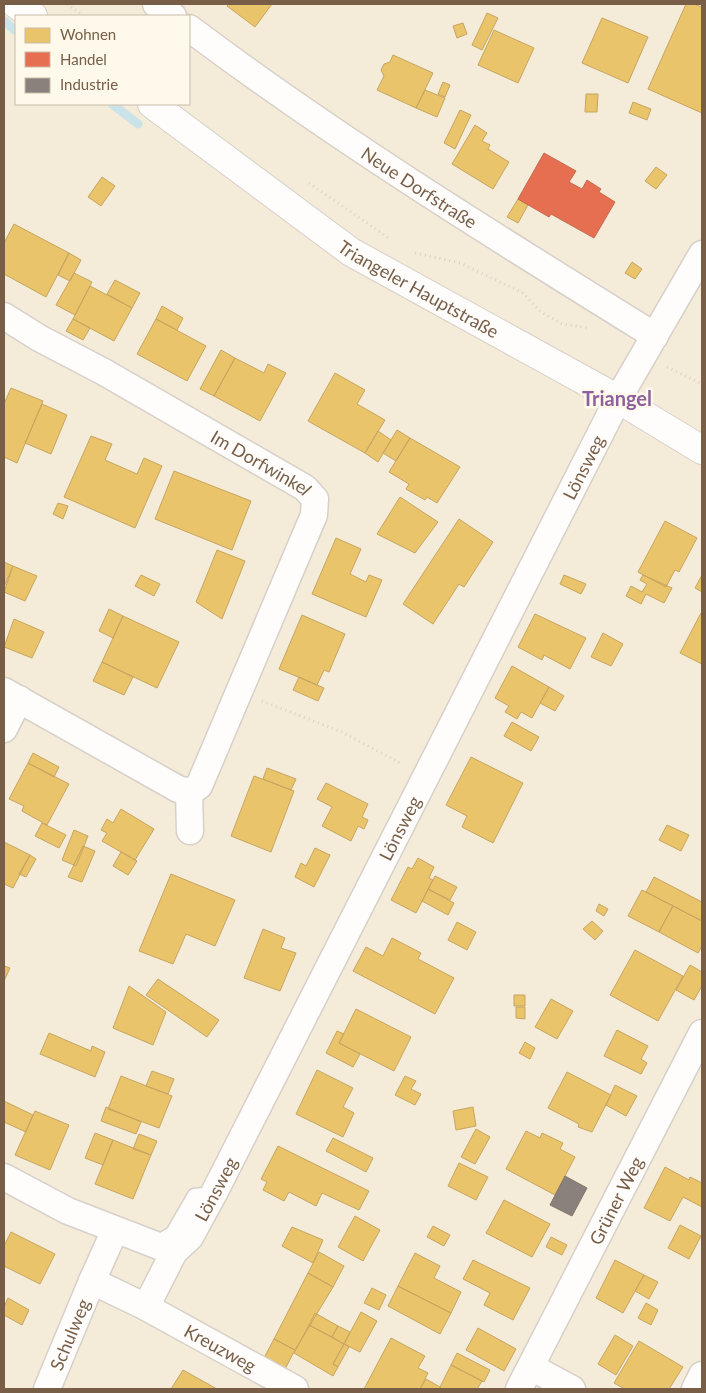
<svg xmlns="http://www.w3.org/2000/svg" width="706" height="1393" font-family="Lato,sans-serif">
<style>
.residential{fill:#f4ebd9;fill-rule:evenodd}
.homes{fill:#e9c46a;stroke:#c7a560}
.shops{fill:#e76f51;stroke:#c66a4e}
.industry{fill:#8a817c;stroke:#85766c}
.lines{fill:none;stroke-linecap:round;stroke-linejoin:round}
.stream{stroke:#cae3e9;stroke-width:9}
.service-casing{stroke:#d7d0c8;stroke-width:15}
.minor-casing{stroke:#d7d0c8;stroke-width:29}
.tertiary-casing{stroke:#d7d0c8;stroke-width:30}
.path{stroke:#d9d1c9;stroke-width:3;stroke-dasharray:1 4;stroke-linecap:butt}
.service{stroke:#fefdfc;stroke-width:12}
.minor{stroke:#fefdfc;stroke-width:26}
.tertiary{stroke:#fefdfc;stroke-width:28}
.labels{text-anchor:middle;dominant-baseline:central;stroke-width:5;stroke-linejoin:round;paint-order:stroke}
.street-label{font-size:18px;fill:#785e47;stroke:#fff9eb}
.quarter-label{font-size:20px;font-weight:bold;fill:#8f619c;stroke:#fff9eb}
</style>
<rect width="100%" height="100%" fill="#f8f3e9"/>
<!-- residential -->
<path class="residential" d="M4,4H702V1389H4ZM16,16H189V104H16Z"/>
<!-- homes -->
<path class="homes" d="M229,4H272L255,27L227,6Z
M686,4H694L702,7V113L648,89Z
M487,13L498,18L482,50L472,45Z
M602,18L648,37L628,83L582,63Z
M463,23L467,34L457,38L453,26Z
M494,30L534,48L518,83L478,65Z
M393,55L433,73L416,108L377,90L384,76L381,70L384,64L390,62Z
M443,82L450,85L445,97L438,94Z
M425,90L445,98L437,117L416,108Z
M586,94H598L597,112H585Z
M633,102L651,109L647,120L629,113Z
M460,110L471,115L455,149L444,143Z
M475,125L487,133L482,141L490,145L488,149L509,162L493,189L452,164Z
M656,167L667,175L656,189L645,181Z
M102,177L115,186L101,206L88,197Z
M518,199L528,205L518,223L507,217Z
M14,224L69,253L46,297L4,274V243Z
M69,253L81,260L70,281L58,275Z
M632,262L642,269L635,279L625,273Z
M74,273L92,282L75,315L56,305Z
M115,280L140,293L132,308L107,294Z
M90,286L132,308L114,341L73,319Z
M162,306L183,318L177,330L156,319Z
M73,319L90,328L83,340L66,331Z
M156,319L206,346L187,381L137,354Z
M221,350L235,358L214,396L200,389Z
M235,358L264,373L268,364L286,373L260,421L214,396Z
M335,373L365,390L357,404L385,420L365,453L308,421Z
M11,388L43,401L17,463L4,457V404Z
M42,404L67,415L51,454L25,443Z
M397,430L410,438L396,461L383,453Z
M378,431L391,440L378,462L365,453Z
M91,436L112,444L105,460L137,474L144,458L162,466L135,528L64,497Z
M410,438L460,467L437,503L427,497L425,500L406,489L409,484L389,472Z
M174,471L251,501L232,550L155,519Z
M400,497L438,522L415,553L377,534Z
M58,503L68,506L63,519L53,514Z
M459,519L493,542L464,587L459,584L433,624L403,604Z
M665,521L697,538L679,572L675,570L666,587L638,572Z
M336,538L361,549L350,574L366,582L369,575L382,580L366,617L312,594Z
M217,550L245,561L222,619L196,602Z
M4,562L13,566L4,587Z
M13,566L37,576L25,601L4,592Z
M141,575L160,584L154,596L135,586Z
M564,575L586,584L581,594L560,584Z
M643,575L672,588L664,603L646,594L641,604L626,596L631,586L642,592L647,584L640,580Z
M702,575V592L695,588Z
M109,609L123,616L113,638L99,631Z
M701,613L702,614V664L680,653Z
M535,614L586,638L570,669L544,655L542,660L518,647Z
M302,615L345,634L329,672L324,670L317,685L279,669Z
M123,616L179,642L157,688L102,662Z
M14,619L44,632L32,658L4,647Z
M603,633L623,644L611,666L591,657Z
M102,662L133,677L124,695L93,681Z
M512,666L549,687L532,718L521,712L517,719L505,712L509,706L495,698Z
M299,677L324,688L318,701L293,690Z
M549,687L564,696L555,711L540,703Z
M512,722L539,737L531,751L504,736Z
M33,753L59,767L54,777L28,763Z
M471,757L523,783L493,843L462,827L467,816L446,805Z
M28,763L69,784L47,825L22,811L24,806L9,799Z
M267,768L296,779L291,790L263,779Z
M254,776L294,791L271,852L231,836Z
M326,783L368,804L362,817L368,820L364,829L358,826L351,841L322,826L332,807L317,799Z
M121,809L154,829L135,860L102,841L107,833L101,830L107,819L113,823Z
M42,823L66,835L59,848L35,836Z
M667,825L689,835L681,851L659,840Z
M74,830L88,836L76,866L62,860Z
M4,842L30,855L13,888L4,884Z
M83,846L95,851L82,882L68,877Z
M315,848L330,855L314,887L295,877L301,863L306,866Z
M121,852L137,861L128,875L113,866Z
M30,855L36,859L26,877L19,874Z
M418,858L434,867L429,878L433,880L416,913L391,900L408,867L412,869Z
M171,874L235,900L215,946L186,934L173,964L139,951Z
M435,876L457,887L450,900L428,889Z
M654,877L702,902V921L646,892Z
M428,889L454,903L448,915L422,901Z
M642,890L673,906L659,932L628,916Z
M599,904L608,909L604,916L596,911Z
M673,906L702,921V946L698,953L659,932Z
M592,921L603,931L595,940L583,929Z
M457,922L476,932L467,950L448,940Z
M263,929L285,938L281,948L296,953L280,991L244,978Z
M392,938L421,953L418,959L454,978L435,1014L353,971L366,947L383,956Z
M635,950L683,976L658,1021L610,995Z
M690,965L702,972V986L694,1000L676,990Z
M4,966L10,968L4,981Z
M158,979L219,1020L207,1037L146,995Z
M129,986L166,1012L153,1045L113,1028Z
M514,995H525V1006H514Z
M551,999L573,1011L557,1039L535,1027Z
M516,1007H525V1019L516,1018Z
M356,1009L411,1037L394,1071L339,1043Z
M617,1030L648,1046L641,1059L647,1063L641,1074L604,1056Z
M337,1031L344,1034L339,1043L360,1054L353,1067L326,1053Z
M49,1033L91,1051L92,1046L105,1052L95,1077L40,1054Z
M525,1042L535,1048L530,1059L519,1053Z
M317,1070L353,1088L343,1107L354,1113L343,1137L296,1114Z
M152,1071L174,1079L168,1094L146,1086Z
M567,1072L611,1095L592,1132L578,1127L579,1124L548,1108Z
M121,1076L172,1096L159,1128L108,1109Z
M405,1076L416,1081L411,1089L421,1094L415,1105L395,1095Z
M615,1085L637,1096L626,1116L606,1105Z
M4,1101L33,1115L26,1132L4,1122Z
M106,1107L141,1122L136,1134L101,1121Z
M473,1107L476,1126L456,1130L453,1111Z
M35,1111L69,1125L50,1170L15,1155Z
M476,1129L490,1137L475,1164L461,1157Z
M526,1131L540,1138L542,1133L563,1143L560,1149L575,1157L555,1195L506,1169Z
M95,1133L113,1140L103,1165L85,1158Z
M139,1134L157,1141L151,1155L133,1149Z
M333,1138L373,1158L366,1172L326,1151Z
M113,1140L151,1155L133,1199L95,1184Z
M278,1146L369,1191L359,1210L322,1193L316,1206L289,1192L284,1201L263,1190L267,1182L261,1179Z
M459,1163L488,1177L476,1200L448,1186Z
M665,1167L689,1180L690,1177L702,1183V1207L683,1197L670,1221L644,1208Z
M504,1200L550,1224L532,1257L486,1233Z
M355,1216L380,1230L363,1261L338,1247Z
M680,1225L701,1236L689,1259L668,1248Z
M433,1226L450,1235L444,1246L427,1237Z
M292,1227L323,1240L313,1263L282,1246Z
M11,1232L55,1254L40,1284L4,1266V1246Z
M551,1237L567,1245L562,1255L546,1247Z
M319,1252L344,1266L333,1287L308,1273Z
M415,1253L440,1266L434,1278L461,1292L451,1313L398,1286Z
M473,1260L530,1288L513,1320L484,1305L490,1293L463,1279Z
M615,1260L644,1275L623,1313L596,1298Z
M308,1273L333,1287L295,1350L274,1339Z
M644,1275L658,1282L649,1299L635,1291Z
M398,1286L451,1313L440,1334L388,1306Z
M372,1288L386,1295L379,1310L364,1303Z
M8,1298L29,1310L22,1325L4,1315V1307Z
M646,1303L658,1310L651,1325L638,1318Z
M361,1312L377,1321L360,1352L344,1344Z
M315,1313L338,1326L332,1337L309,1325Z
M309,1325L344,1344L333,1364L338,1367L333,1376L294,1353Z
M338,1326L350,1332L344,1344L332,1337Z
M478,1328L516,1349L504,1371L466,1350Z
M615,1335L633,1346L616,1375L598,1364Z
M391,1338L425,1356L418,1368L428,1373L420,1389H364Z
M274,1339L295,1350L285,1369L264,1358Z
M639,1341L683,1367L669,1389H625L614,1383Z
M344,1344L349,1347L338,1367L333,1364Z
M457,1353L490,1370L484,1382L451,1365Z
M451,1365L482,1381L477,1389H441L440,1387Z
M183,1370L217,1389H171Z
M426,1379L440,1387L441,1389H420Z"/>
<!-- shops -->
<path class="shops" d="M544,153L576,171L569,182L582,189L587,180L601,189L599,192L615,202L594,238L551,214L549,217L518,199Z"/>
<!-- industry -->
<path class="industry" d="M565,1176L587,1188L572,1216L550,1205Z"/>
<g class="lines">
<!-- stream -->
<path class="stream" d="M4,21L16,31
M112,104L138,124"/>
<defs>
<path id="service" d="M155,1243L172,1233L194,1195L214,1193"/>
<g id="minor">
<path d="M156,4L173,16"/>
<path id="s1" d="M189,28C338,140 497,238 655,336"/>
<path id="s2" d="M4,316L39,338L104,372L305,488L315,499L314,515L199,786L189,792L178,789L4,691"/>
<path d="M4,729L19,699"/>
<path d="M189,792L190,831"/>
<path d="M4,1177L68,1211L174,1252"/>
<path id="s3" d="M115,1230L92,1281L146,1307L174,1252L190,1237L214,1193L618,399L702,254"/>
<path id="s4" d="M146,1307L295,1389"/>
<path d="M531,1367L572,1389"/>
<path id="s5" d="M47,1389L92,1281"/>
<path id="s6" d="M519,1389L702,1033"/>
<path d="M695,1389L702,1375"/>
</g>
<g id="tertiary">
<path d="M16,4L33,16"/>
<path id="s7" d="M152,104L351,252L618,399L702,450"/>
</g>
</defs>
<!-- service casing -->
<use href="#service" class="service-casing"/>
<!-- minor casing -->
<use href="#minor" class="minor-casing"/>
<!-- tertiary casing -->
<use href="#tertiary" class="tertiary-casing"/>
<!-- path -->
<path class="path" d="M67,4L83,16
M309,183L390,239
M415,253L460,263L523,293L541,312L562,324L588,328
M667,367L702,384
M262,701L342,732L402,764"/>
<!-- service -->
<use href="#service" class="service"/>
<!-- minor -->
<use href="#minor" class="minor"/>
<!-- tertiary -->
<use href="#tertiary" class="tertiary"/>
</g>
<g class="labels">
<!-- street labels -->
<g class="street-label">
<text stroke="none"><textPath href="#s1" startOffset="280">Neue Dorfstraße</textPath></text>
<text stroke="none"><textPath href="#s7" startOffset="325">Triangeler Hauptstraße</textPath></text>
<text stroke="none"><textPath href="#s2" startOffset="296">Im Dorfwinkel</textPath></text>
<text stroke="none"><textPath href="#s3" startOffset="1064">Lönsweg</textPath></text>
<text stroke="none"><textPath href="#s3" startOffset="659">Lönsweg</textPath></text>
<text stroke="none"><textPath href="#s3" startOffset="254">Lönsweg</textPath></text>
<text stroke="none"><textPath href="#s6" startOffset="212">Grüner Weg</textPath></text>
<text stroke="none"><textPath href="#s5" startOffset="59">Schulweg</textPath></text>
<text stroke="none"><textPath href="#s4" startOffset="85">Kreuzweg</textPath></text>
</g>
<!-- quarter labels -->
<g class="quarter-label">
<text x="617" y="398">Triangel</text>
</g>
</g>
<!-- border -->
<rect width="706" height="1393" fill="none" stroke="#785e47" stroke-width="10"/>
<!-- legend -->
<rect x="15" y="15" width="175" height="90" fill="#fff9eb" stroke="#c9bba9"/>
<rect x="25" y="28" width="25" height="15" fill="#e9c46a" stroke="#c9bba9"/>
<text x="60" y="40" font-size="15" fill="#785e47">Wohnen</text>
<rect x="25" y="52" width="25" height="15" fill="#e76f51" stroke="#c9bba9"/>
<text x="60" y="65" font-size="15" fill="#785e47">Handel</text>
<rect x="25" y="78" width="25" height="15" fill="#8a817c" stroke="#c9bba9"/>
<text x="60" y="90" font-size="15" fill="#785e47">Industrie</text>
</svg>
